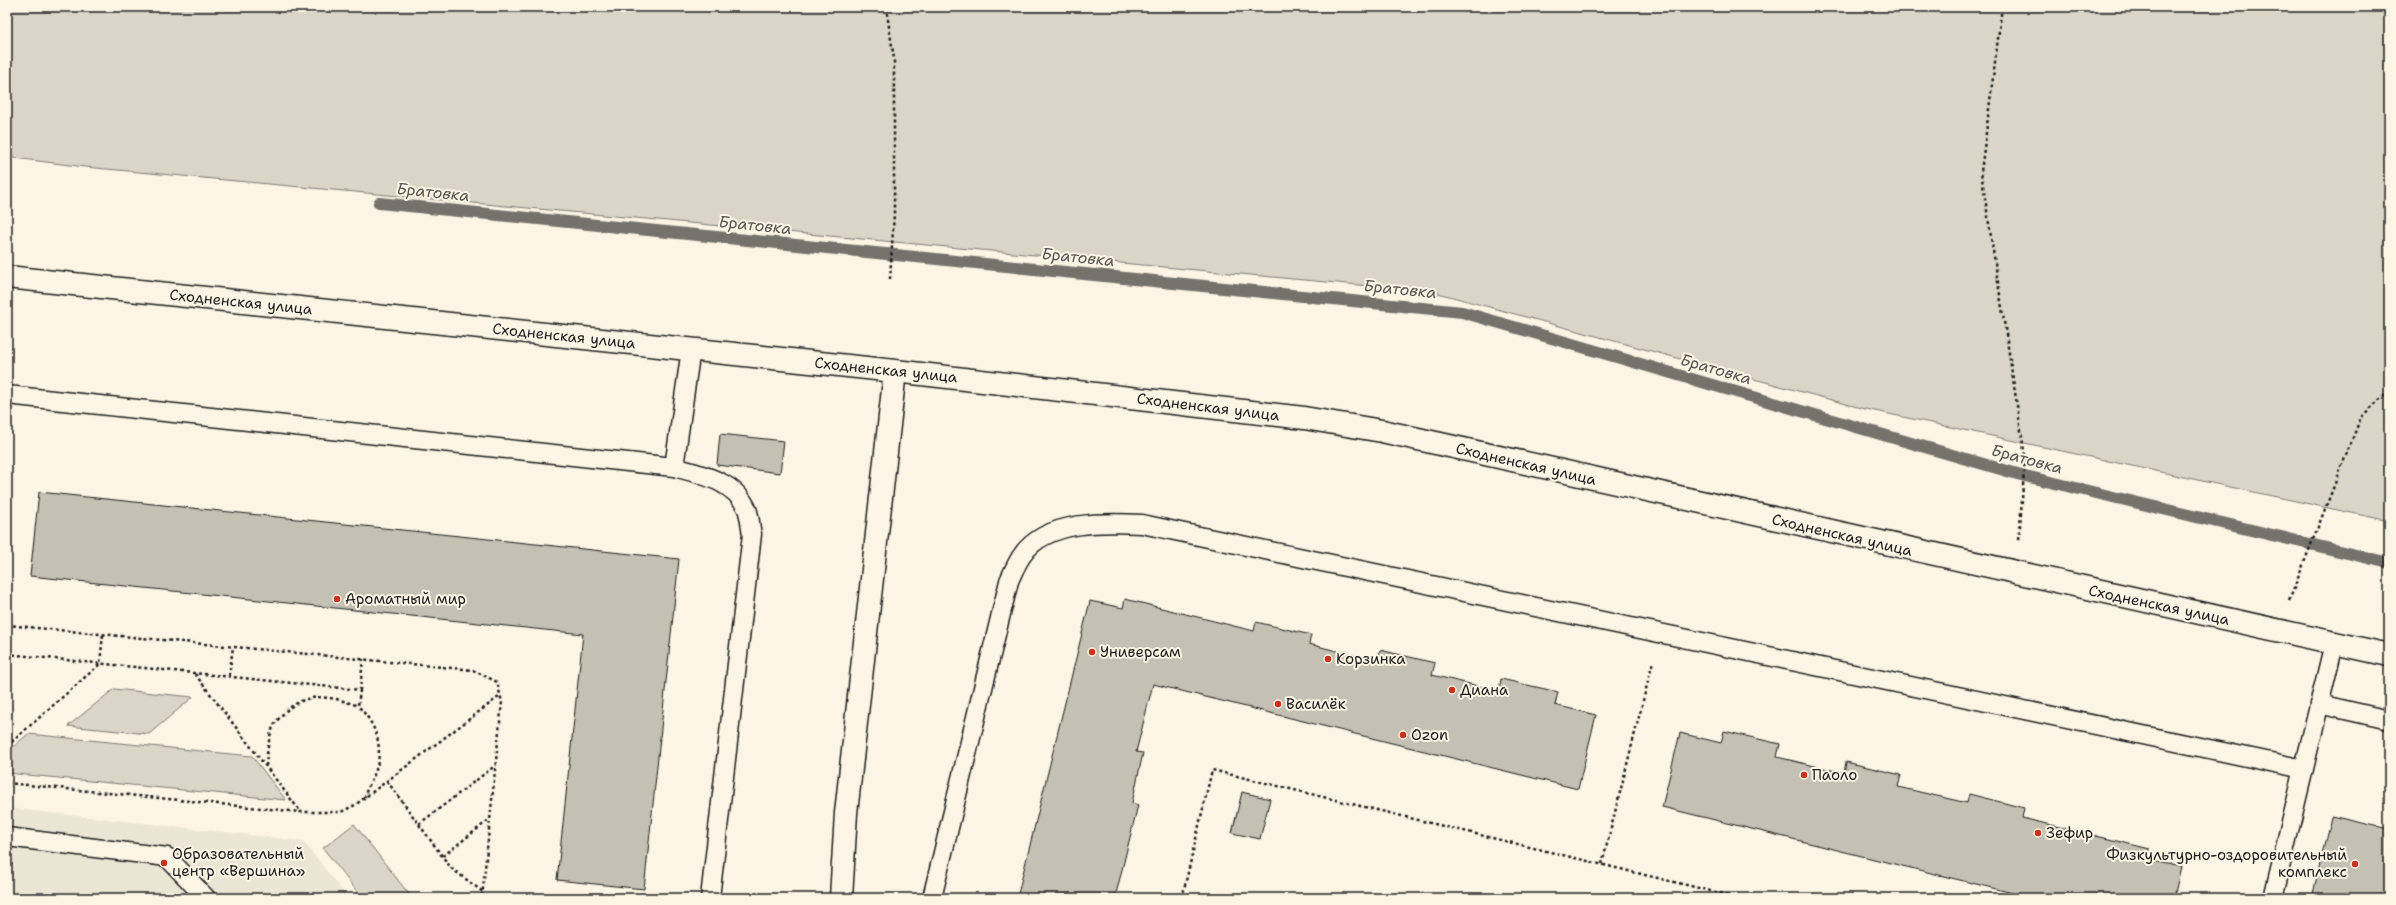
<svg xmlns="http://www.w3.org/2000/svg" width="2396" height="905" font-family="'Shantell Sans',sans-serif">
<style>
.built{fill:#ebe5d6}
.green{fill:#dbd5c8;stroke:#7c7872}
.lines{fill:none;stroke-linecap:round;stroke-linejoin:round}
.stream{stroke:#75726c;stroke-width:12}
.building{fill:#c4c0b3;stroke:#1c1c1c}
.lane-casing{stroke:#1c1c1c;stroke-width:21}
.street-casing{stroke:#1c1c1c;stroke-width:25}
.path{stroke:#1c1c1c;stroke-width:2.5;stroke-dasharray:3 3;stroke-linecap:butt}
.lane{stroke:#fcf5e5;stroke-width:18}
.street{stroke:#fcf5e5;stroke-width:22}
.poi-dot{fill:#c8321e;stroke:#fcf5e5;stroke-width:1.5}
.labels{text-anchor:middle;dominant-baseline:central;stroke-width:4;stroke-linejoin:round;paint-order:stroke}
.street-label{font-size:15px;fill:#1c1c1c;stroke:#fcf5e5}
.poi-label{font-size:15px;fill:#1c1c1c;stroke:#fcf5e5;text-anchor:start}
.water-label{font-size:16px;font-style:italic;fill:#575551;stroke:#fcf5e5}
</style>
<rect width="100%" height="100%" fill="#fcf5e5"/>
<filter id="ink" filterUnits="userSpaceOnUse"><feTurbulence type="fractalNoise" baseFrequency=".025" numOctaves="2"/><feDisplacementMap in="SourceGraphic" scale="8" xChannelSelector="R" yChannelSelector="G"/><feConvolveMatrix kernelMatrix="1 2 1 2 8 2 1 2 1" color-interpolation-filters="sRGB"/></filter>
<g filter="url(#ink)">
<!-- built -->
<path class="built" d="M7,808L303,841L348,898H7Z"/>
<!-- green -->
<path class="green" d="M7,7H2389V521L1861,408L1434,292L85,167L7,157Z
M114,689L193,697L149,734L68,726Z
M28,734L252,756L286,800L7,773V752Z
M354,824L412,898H362L323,848Z"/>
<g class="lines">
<!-- stream -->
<path class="stream" d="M379,203L1462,312L2021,475L2389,563"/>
</g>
<!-- building -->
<path class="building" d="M720,434L784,441L780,473L717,465Z
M39,492L679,559L644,889L557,880L583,634L30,576Z
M1125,599L1254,631L1256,622L1311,635L1309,644L1377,661L1380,650L1435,663L1432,675L1499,691L1501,679L1558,692L1555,705L1596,715L1578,789L1153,684L1136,752L1143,753L1132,803L1138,805L1115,898H1017L1090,601L1123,608Z
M1724,731L1780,744L1777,757L1844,773L1846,762L1901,775L1898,787L1967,803L1969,794L2024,808L2022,818L2150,849L2148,859L2181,866L2174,898H2033L1662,807L1680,733L1721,743Z
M1242,792L1270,799L1260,839L1232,833Z
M2331,816L2389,829V898H2312Z"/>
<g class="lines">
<defs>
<path id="lane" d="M7,395L674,467C700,474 735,481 747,509C750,516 750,526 752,534L710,898
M674,467L691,349
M2319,704L2389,720
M7,837L167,857L206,898
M932,898L1009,581C1013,572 1017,562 1023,554C1047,520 1106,522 1142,524L2304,769
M2273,898L2334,643"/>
<path id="street" d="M7,277L895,371L1304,418L1382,431L2389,655
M841,898L846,813L895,371"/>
</defs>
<!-- lane casing -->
<use href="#lane" class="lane-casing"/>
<!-- street casing -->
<use href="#street" class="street-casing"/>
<!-- path -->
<path class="path" d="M886,7L894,59V213L890,279
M2002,7L1981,172L2025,457L2019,540
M2289,601L2361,417L2389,391
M7,625L473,670L497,682L502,702L482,898
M7,654L360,690L363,659
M195,674L300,811
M229,676L233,647
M360,690L358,706C378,726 385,751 373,777C370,785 366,788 365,797
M7,746L100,664L103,634
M266,766C267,753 268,740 273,727C274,723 279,719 282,715C304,691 330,695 358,706
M387,781L451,868L483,892
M7,783L300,812H341L355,805L500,696
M419,824L496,765
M443,856L490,819
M1602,864L1653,661
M1182,898L1212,770L1740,898"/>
<!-- lane -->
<use href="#lane" class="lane"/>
<!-- street -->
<use href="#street" class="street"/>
</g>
</g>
<!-- markers -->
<g class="poi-dot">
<circle cx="337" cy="599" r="4"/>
<circle cx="1092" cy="652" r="4"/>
<circle cx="1328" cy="659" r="4"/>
<circle cx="1452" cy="690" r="4"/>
<circle cx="1278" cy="704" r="4"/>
<circle cx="1403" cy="735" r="4"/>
<circle cx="1804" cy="775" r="4"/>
<circle cx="2038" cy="833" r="4"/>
<circle cx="164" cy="863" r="4"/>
<circle cx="2355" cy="864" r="4"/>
</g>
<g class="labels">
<!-- street labels -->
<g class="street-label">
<text transform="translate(241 302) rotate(6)">Сходненская улица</text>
<text transform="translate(564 336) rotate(6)">Сходненская улица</text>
<text transform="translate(886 370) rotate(6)">Сходненская улица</text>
<text transform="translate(1208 407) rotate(7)">Сходненская улица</text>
<text transform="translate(1526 464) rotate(13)">Сходненская улица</text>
<text transform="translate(1842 535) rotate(13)">Сходненская улица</text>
<text transform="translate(2159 605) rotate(12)">Сходненская улица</text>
</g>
<!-- poi labels -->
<g class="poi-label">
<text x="345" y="599">Ароматный мир</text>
<text x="1100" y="652">Универсам</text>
<text x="1336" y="659">Корзинка</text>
<text x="1460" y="690">Диана</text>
<text x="1286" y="704">Василёк</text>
<text x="1411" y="735">Ozon</text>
<text x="1812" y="775">Паоло</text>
<text x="2046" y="833">Зефир</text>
<text x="172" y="854">Образовательный<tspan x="172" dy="17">центр «Вершина»</tspan></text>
<text x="2347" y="855" text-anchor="end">Физкультурно-оздоровительный<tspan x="2347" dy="17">комплекс</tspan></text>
</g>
<!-- water labels -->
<g class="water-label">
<text transform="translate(433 192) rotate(6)">Братовка</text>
<text transform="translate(755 225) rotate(6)">Братовка</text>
<text transform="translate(1078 257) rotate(6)">Братовка</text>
<text transform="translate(1400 289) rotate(6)">Братовка</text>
<text transform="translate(1716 369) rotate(16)">Братовка</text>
<text transform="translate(2027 459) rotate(15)">Братовка</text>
</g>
</g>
<!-- margin -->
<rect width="2396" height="905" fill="none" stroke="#fcf5e5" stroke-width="24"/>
<rect x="12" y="12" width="2372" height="881" fill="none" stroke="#1c1c1c" stroke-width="1.5" filter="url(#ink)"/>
</svg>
